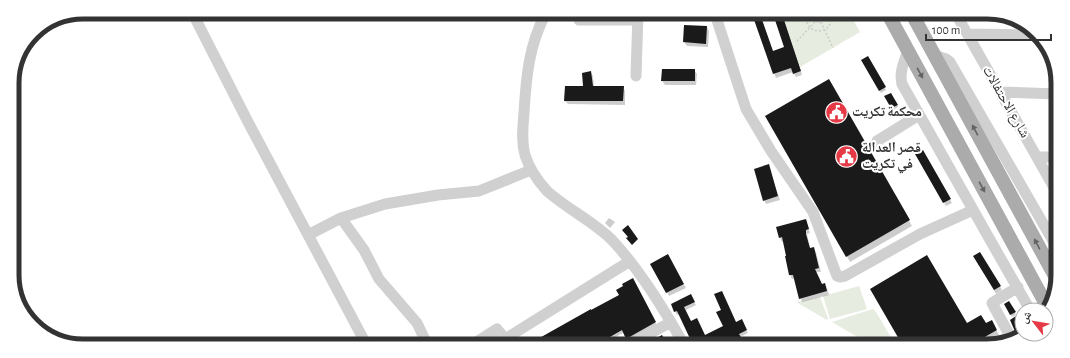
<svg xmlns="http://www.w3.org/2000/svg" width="1070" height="358" font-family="'Alegreya Sans','Noto Naskh Arabic',sans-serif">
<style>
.green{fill:#e6ecdf}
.shadow{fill:#0003}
.building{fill:#1a1a1a}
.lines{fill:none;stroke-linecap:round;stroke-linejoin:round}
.path{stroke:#cdcdcd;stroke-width:1.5;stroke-dasharray:2 2;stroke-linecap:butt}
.minor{stroke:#d0d0d0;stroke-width:11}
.major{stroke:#ababab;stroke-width:14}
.oneway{fill:#636363}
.labels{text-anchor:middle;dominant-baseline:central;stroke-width:4;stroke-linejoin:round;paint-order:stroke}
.street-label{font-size:14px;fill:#333;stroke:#fff}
.poi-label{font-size:14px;font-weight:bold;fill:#333;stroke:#fff;text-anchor:start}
.rim{fill:none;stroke:#333;stroke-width:5}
</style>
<rect width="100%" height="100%" fill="#fff"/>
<!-- green -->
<path class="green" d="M782,14H850L860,32L800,67Z
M859,286L867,309L830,319L823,296Z
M820,297L828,318L827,320L798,303L797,302Z
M873,309L876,312L896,346H873L832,322Z"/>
<!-- shadow -->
<path class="shadow" d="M664,14H688V20H666Z
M753,14H760L773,52L785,48L774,14H782L802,75L796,77L793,72L776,78Z
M685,26L707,27L709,31L708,47L687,46L684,42Z
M868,57L886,90L881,93L862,60Z
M662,70H694L697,74L696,85H665L662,81Z
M591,73L593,76L594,87H623L625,91V105L568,104L565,101L584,87Z
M829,80L912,226L850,262L767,116Z
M891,94L898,107L893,110L886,97Z
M922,151L952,203L946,206L917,155Z
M768,166L780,200L766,204L764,200Z
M609,218L615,222L610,228L605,223Z
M806,220L810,233L807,234L810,249L813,248L816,252L821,272H816L822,285L825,284L827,288L829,295L802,302L795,278L792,279L790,275L786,257L788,256L784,241L782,242L780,238L777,228Z
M980,253L1002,290L996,294L974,256Z
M667,255L686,288L669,296L651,264Z
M633,279L657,326L629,341L624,332L603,345H529L620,296Z
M691,296L696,305L686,310L691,322L705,336L741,321L748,333L740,337L743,343L740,345H695L679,314L677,315L672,305Z
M1009,302L1016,315L1012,317L1005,304Z
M991,321L999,335L980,346H927Z"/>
<!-- building -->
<path class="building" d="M752,14H760L773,51L784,47L773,14H782L801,71L793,74L791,68L773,74Z
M684,25L707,26L706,44L683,42Z
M868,56L886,87L879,91L861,60Z
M662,69H695V81H661Z
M591,71L593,86H624L623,101H564L565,86H583L582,73Z
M829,79L910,220L846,257L765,116Z
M891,93L898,105L891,108L884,96Z
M923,150L951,199L943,203L915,154Z
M769,164L778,196L763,201L754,169Z
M806,219L809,229L806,230V234L810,248L814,247L819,268L815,269L822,284L825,283L827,291L799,299L793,275H789L785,256H786L782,237L779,238L776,227Z
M628,225L638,239L632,245L626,238L628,237L622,230Z
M980,252L1001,286L994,290L973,256Z
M668,254L684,284L666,293L650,264Z
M927,255L967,323L981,315L986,323L992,320L997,330L969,346H903L870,289Z
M633,278L656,322L626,339L622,330L596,345H527L591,309V310L619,295L616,290L623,286L622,284Z
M722,291L736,322L742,319L747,330L739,334L742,339L737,343L738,345H693L677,311L674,312L671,304L691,294L695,302L684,307L691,321L697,318L705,335L723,326L716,312L721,310L714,294Z
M1009,301L1016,312L1010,315L1004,304Z
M1016,316L1022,326V334L1017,336L1010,320Z
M662,335L668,345H644Z"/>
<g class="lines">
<!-- path -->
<path class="path" d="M807,14C802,36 835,37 831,14
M814,14L813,17L814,20L818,23L821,22L824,20L823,14
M824,16L831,14
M821,22L833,48
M797,41L815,22"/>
<!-- minor -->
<path class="minor" d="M192,12L248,122L366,344
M546,13C529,44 526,78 524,113C523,126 521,141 525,155C529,168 538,181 547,191C567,209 593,221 612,240C641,271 664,309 684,345
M715,14L746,109L771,151L813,212L837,276L840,277L845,276L920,234L973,210
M956,14L1056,191
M579,20H638
M968,34L1038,35
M908,51C904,61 899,73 902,84L989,238L1030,310
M934,55L946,59L950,62L1056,246
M636,76L638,13
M1001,92L1057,94
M877,141L919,115
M1037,157H1056
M341,218L385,204L438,195L479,191L531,170
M308,235L341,218L364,250L379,279L417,323L427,344
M996,344L1010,336L992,303L1018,287
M472,345L497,329L505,339L630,261
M629,345L671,322"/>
<!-- major -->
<path class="major" d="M888,14L1047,306
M912,14L1056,278"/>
</g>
<!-- one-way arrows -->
<defs><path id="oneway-solid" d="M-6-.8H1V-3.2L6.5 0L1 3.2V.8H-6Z"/></defs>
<g class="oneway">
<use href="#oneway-solid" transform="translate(920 73) rotate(61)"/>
<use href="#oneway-solid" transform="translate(975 130) rotate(-118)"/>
<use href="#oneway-solid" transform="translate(982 187) rotate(61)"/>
<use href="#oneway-solid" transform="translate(1037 244) rotate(-118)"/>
</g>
<!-- icons -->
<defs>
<symbol id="civic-disc" viewBox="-11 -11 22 22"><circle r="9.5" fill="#e63946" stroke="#fff"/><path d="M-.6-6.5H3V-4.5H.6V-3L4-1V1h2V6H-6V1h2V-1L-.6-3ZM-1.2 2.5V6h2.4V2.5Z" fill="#fff"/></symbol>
</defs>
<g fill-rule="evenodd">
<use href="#civic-disc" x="824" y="100" width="25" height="25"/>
<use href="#civic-disc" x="834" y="144" width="25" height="25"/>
</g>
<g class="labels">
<!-- street labels -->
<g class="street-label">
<text transform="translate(1006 102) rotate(60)">شارع الاحتفالات</text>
</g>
<!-- poi labels -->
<g class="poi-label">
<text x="852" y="112">محكمة تكريت</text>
<text x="862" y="148">قصر العدالة<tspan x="862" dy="16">في تكريت</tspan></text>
</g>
</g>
<!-- crop -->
<path d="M0 0H1070V358H0ZM83 19H987A64 64 0 0 1 1051 83V275A64 64 0 0 1 987 339H83A64 64 0 0 1 19 275V83A64 64 0 0 1 83 19Z" fill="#fff" fill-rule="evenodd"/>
<path class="rim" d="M83 19H987A64 64 0 0 1 1051 83V275A64 64 0 0 1 987 339H83A64 64 0 0 1 19 275V83A64 64 0 0 1 83 19Z"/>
<!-- north arrow -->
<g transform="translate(1034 322) rotate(301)"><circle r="19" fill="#ffffff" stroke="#adadad"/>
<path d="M0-3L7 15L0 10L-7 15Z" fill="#e63946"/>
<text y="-6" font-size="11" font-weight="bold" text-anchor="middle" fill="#333333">ش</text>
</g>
<!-- scale -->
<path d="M926 34v6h125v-6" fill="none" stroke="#333333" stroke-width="2"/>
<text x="932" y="34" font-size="12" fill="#333333" stroke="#ffffff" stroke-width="3" paint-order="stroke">100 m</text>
</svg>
